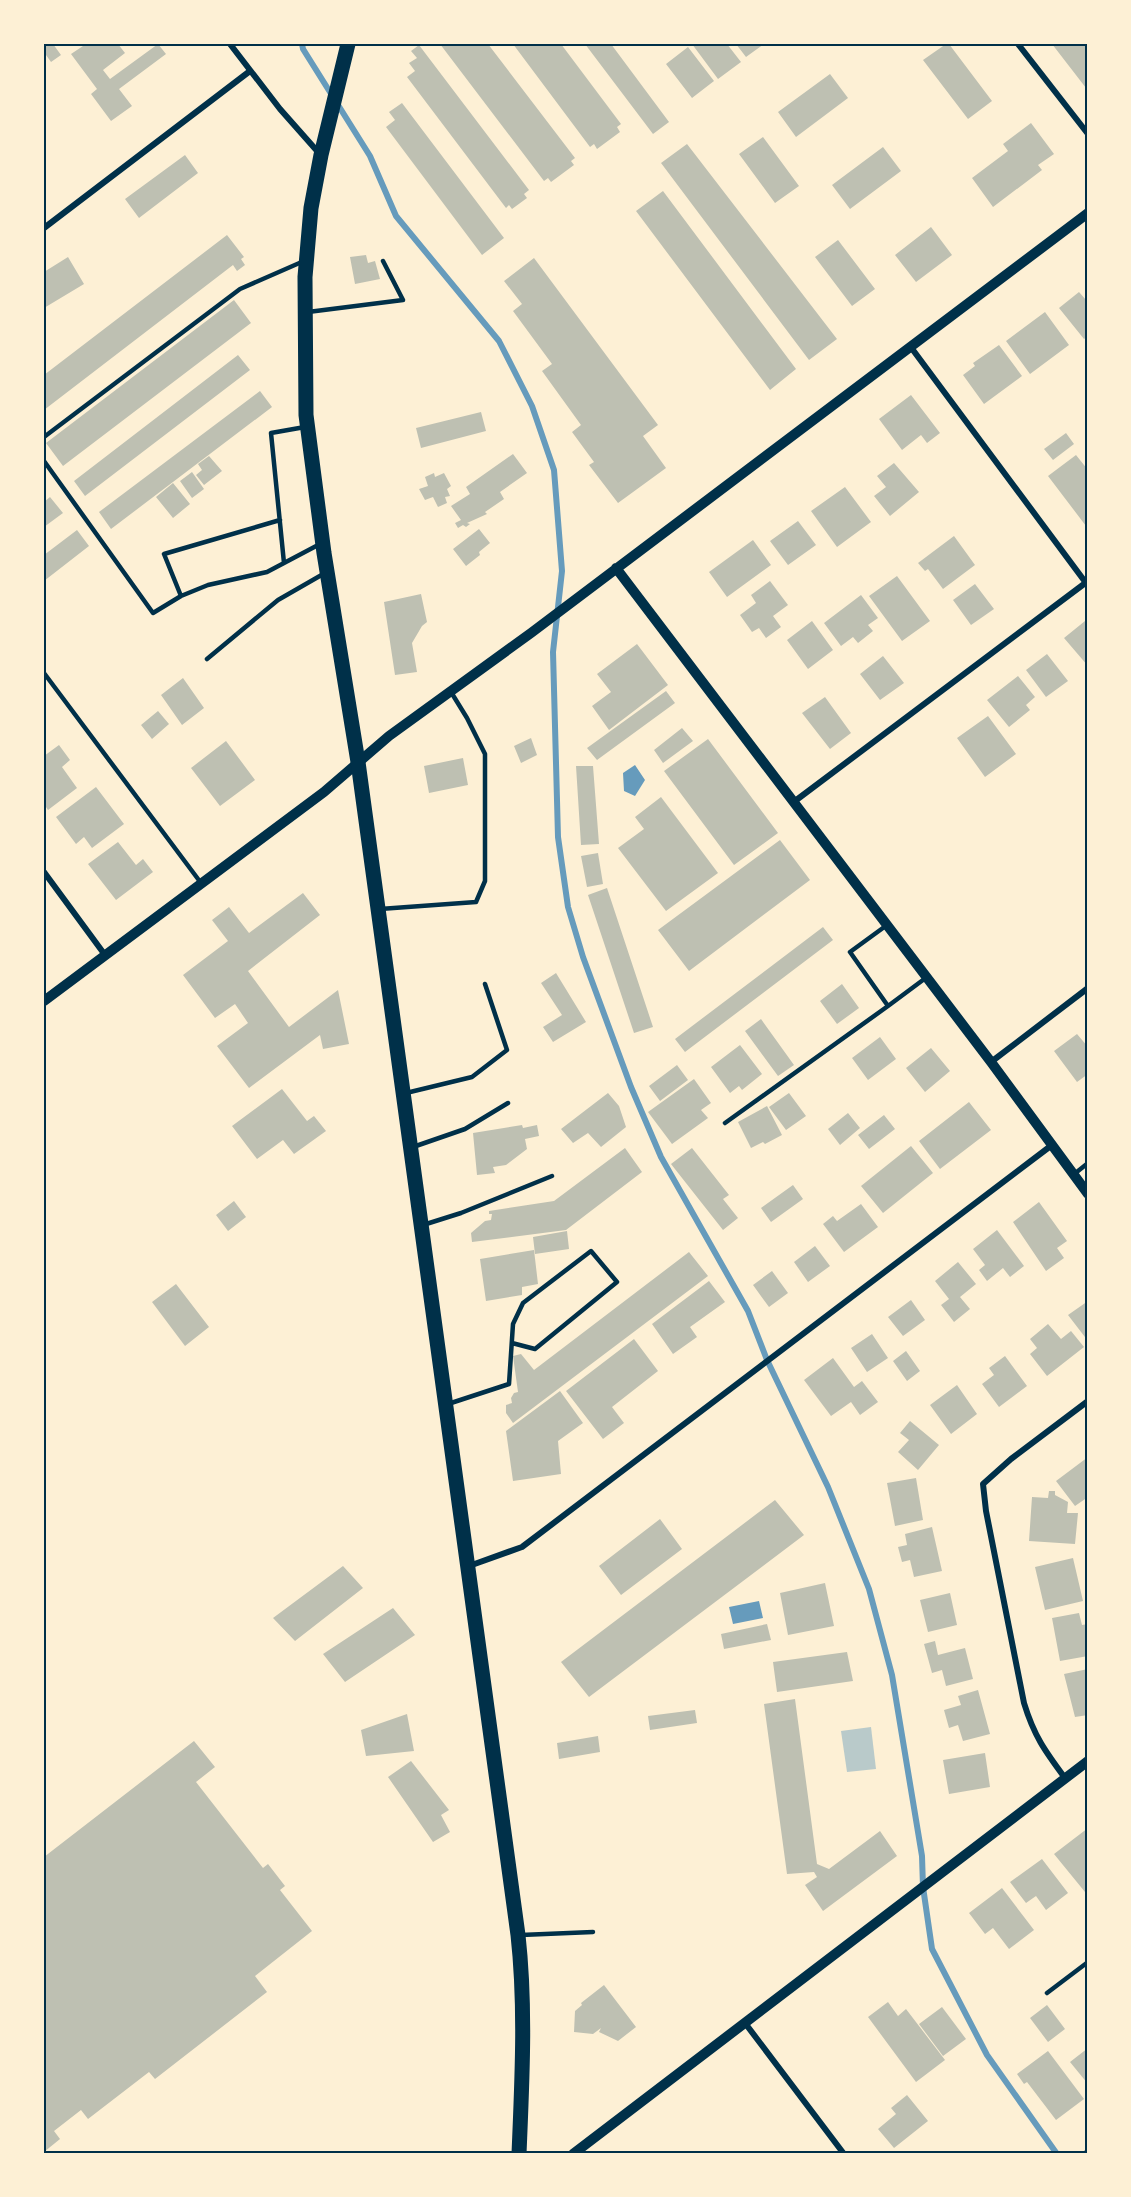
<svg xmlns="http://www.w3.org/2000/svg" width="1131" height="2197" font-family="Figtree,sans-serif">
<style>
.green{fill:#b9caca}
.water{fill:#669bbc}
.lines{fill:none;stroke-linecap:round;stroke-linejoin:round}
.stream{stroke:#669bbc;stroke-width:6}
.building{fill:#bec0b2}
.service{stroke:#003049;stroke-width:4.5}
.minor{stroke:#003049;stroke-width:6}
.tertiary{stroke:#003049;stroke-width:10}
.primary{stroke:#003049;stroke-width:15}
.neatline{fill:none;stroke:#003049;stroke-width:2}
</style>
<rect width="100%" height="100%" fill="#fdf0d5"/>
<!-- green -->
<path class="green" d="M871,1727L876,1769L847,1772L841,1731Z"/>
<!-- water -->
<path class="water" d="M635,765L645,780L635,796L624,791L623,773Z
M759,1601L763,1618L733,1624L729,1607Z"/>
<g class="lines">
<!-- stream -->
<path class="stream" d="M302,44L303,49L370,156L396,216L499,341L532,406L554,470L562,571L553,652L558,837L568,907L583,957L631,1087L661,1157L748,1311L767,1360L828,1487L869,1589L892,1675L922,1856L923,1887L932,1949L987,2055L1057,2154"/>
</g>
<!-- building -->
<path class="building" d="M44,44H53L61,55L51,62L46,55L44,57Z
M86,44H118L125,53L103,70L110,79L158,44L166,54L119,89L132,106L111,121L91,94L97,89L71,54Z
M440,44H488L575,158L571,161L574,165L551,182L548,178L544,181Z
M513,44H561L621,124L617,127L620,132L597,149L594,144L590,147Z
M585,44H611L669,122L653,134Z
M692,44H727L741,62L718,79Z
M736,44H764L746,57Z
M946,44H949L992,101L968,119L923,60Z
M1052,44H1088V86L1086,88Z
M419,45L529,190L524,194L527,198L512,209L509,205L506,208L407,77L415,71L409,63L417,58L411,51Z
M688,47L714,81L692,98L666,64Z
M830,74L848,98L796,137L778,112Z
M402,103L504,238L482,255L386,127L395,120L389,112Z
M1031,123L1054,154L1038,165L1042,170L993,207L972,178L1008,151L1003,144Z
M763,137L799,186L775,203L739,154Z
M687,144L837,339L809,360L661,163Z
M883,147L901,171L850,209L832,185Z
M185,155L198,173L139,218L125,199Z
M663,191L796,369L770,390L636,211Z
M931,227L952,255L916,282L895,255Z
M227,235L244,257L241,259L245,265L237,271L233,265L44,410V375Z
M838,240L875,289L852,306L815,257Z
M366,255L368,263L375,261L380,279L355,284L350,257Z
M68,257L84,284L44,308V272Z
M534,258L658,425L643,436L666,468L618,503L589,465L594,462L572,432L581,425L542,371L552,364L513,311L522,304L504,281Z
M1079,292L1086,300L1088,299V336L1084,339L1059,308Z
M234,300L251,323L63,466L46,443Z
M1045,312L1069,345L1030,374L1006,341Z
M999,345L1022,376L984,404L963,375L975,366L973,363Z
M238,355L250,370L85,496L74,481Z
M260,391L272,407L111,529L99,512Z
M911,395L940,433L927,443L921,435L902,450L879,419Z
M481,412L486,431L421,448L416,428Z
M1066,433L1074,444L1053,460L1044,449Z
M513,454L527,473L500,492L504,499L485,512L487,514L467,523L470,524L466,527L463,525L458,528L455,523L461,520L451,506L470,494L466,487Z
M1076,455L1088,470L1086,526L1048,476Z
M209,456L222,471L204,485L196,475L202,470L198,464Z
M894,463L919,492L890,516L874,496L886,487L877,476Z
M192,472L204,489L192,498L180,481Z
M434,473L435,477L444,473L451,486L447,489L450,496L445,497L447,503L438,507L433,497L425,500L419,489L428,486L425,477Z
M173,483L190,504L173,518L156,497Z
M845,487L871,522L837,547L811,511Z
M50,497L63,513L44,527V502Z
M798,521L816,545L788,565L770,541Z
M479,529L490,543L479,552L480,555L466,566L453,549Z
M77,530L89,546L44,581V555Z
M954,536L975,565L943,589L928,569L925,571L918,563Z
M753,540L771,565L727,597L709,572Z
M897,576L930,621L902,641L869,596Z
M770,581L788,605L773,616L781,627L766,638L759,628L752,632L740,615L756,603L751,595Z
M975,584L994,609L971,625L953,600Z
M421,594L427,622L422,626L412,643L417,672L395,675L384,602Z
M861,595L878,618L868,625L873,631L858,643L853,637L841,646L824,623Z
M812,621L833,650L808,669L787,640Z
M1085,621L1088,625V666L1064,638Z
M637,644L668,685L609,730L592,706L611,692L597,674Z
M1047,654L1068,681L1046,697L1026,670Z
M883,656L904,683L880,700L860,674Z
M1018,676L1035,697L1026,705L1030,710L1009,727L987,700Z
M183,678L204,708L182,725L161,695Z
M666,691L675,703L597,760L587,748Z
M825,697L851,733L830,749L802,713Z
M158,711L169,724L152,739L141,725Z
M988,716L1016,754L985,777L957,738Z
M682,728L693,741L663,763L654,750Z
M531,738L537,755L521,763L514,746Z
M708,739L778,833L734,865L664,771Z
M226,741L255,780L220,806L191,768Z
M59,745L70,760L62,767L77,788L48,810L44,804V756Z
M463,758L468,785L429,793L424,766Z
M576,766H593L599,844L581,845Z
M96,787L124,824L92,848L84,837L76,844L56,817Z
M661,797L718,873L666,911L618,848L644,829L635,817Z
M780,840L810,880L689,971L658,930Z
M118,842L136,865L143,859L153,872L116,900L88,864Z
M598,853L603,884L587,887L581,856Z
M607,888L653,1027L634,1033L588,895Z
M303,893L320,915L248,971L289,1027L338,990L349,1044L323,1049L320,1035L249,1088L217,1046L248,1023L235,1004L215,1018L183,975L228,941L212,920L229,907L249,933Z
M823,927L833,940L685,1052L675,1039Z
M556,973L586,1022L553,1042L543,1027L562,1015L541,983Z
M842,984L859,1008L837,1024L820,1001Z
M761,1019L794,1065L778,1076L745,1031Z
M1077,1034L1088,1047V1074L1077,1082L1054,1051Z
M880,1037L896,1059L868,1080L852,1058Z
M740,1045L762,1074L742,1090L739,1086L730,1093L711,1067Z
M931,1048L950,1071L925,1092L906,1068Z
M677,1065L688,1080L660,1101L649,1086Z
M694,1079L711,1103L701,1110L708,1118L672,1144L648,1112Z
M282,1089L307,1121L314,1116L326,1131L294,1154L283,1140L257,1159L232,1126Z
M608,1093L619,1106L626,1127L601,1147L588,1133L573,1143L561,1129Z
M789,1093L806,1116L786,1130L769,1107Z
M969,1102L991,1130L940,1169L919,1141Z
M767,1106L782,1135L765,1144L763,1142L751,1148L738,1122Z
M848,1113L860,1128L840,1145L828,1129Z
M884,1115L895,1129L869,1149L858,1135Z
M522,1125L523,1128L537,1125L539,1136L525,1139L527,1149L506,1165L493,1167L495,1173L477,1175L473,1133Z
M911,1146L933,1173L883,1213L861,1186Z
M625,1148L642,1172L566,1230L472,1242L471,1233L485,1221L491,1220L492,1214H489V1211L554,1201Z
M692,1148L729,1195L723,1199L738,1218L723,1230L671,1164Z
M793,1185L803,1199L771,1222L761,1208Z
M234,1201L246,1217L228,1231L216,1215Z
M1039,1202L1067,1241L1057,1248L1064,1258L1046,1271L1013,1222Z
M861,1204L878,1227L844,1252L823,1224L833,1216L837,1221Z
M997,1230L1024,1266L1010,1277L1003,1268L987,1281L979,1270L985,1265L973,1249Z
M567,1231L569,1249L535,1254L533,1237Z
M815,1246L830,1266L808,1282L794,1262Z
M534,1250L538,1284L522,1287V1295L486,1301L480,1259Z
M689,1252L708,1276L513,1423L506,1413V1405L512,1403L511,1398L514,1393L518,1392L513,1356L521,1354L534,1370Z
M958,1262L976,1284L960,1297L970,1309L954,1322L941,1305L949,1299L935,1281Z
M772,1271L788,1293L769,1307L753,1285Z
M709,1281L725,1302L690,1327L697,1337L673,1354L652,1324Z
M176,1284L209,1327L185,1346L152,1302Z
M911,1300L925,1320L903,1336L888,1317Z
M1088,1301V1341L1068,1315Z
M1048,1324L1061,1339L1071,1331L1084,1347L1047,1376L1030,1354L1037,1348L1030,1339Z
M872,1334L888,1358L867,1372L851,1348Z
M634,1339L658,1371L612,1407L624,1423L603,1439L566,1391Z
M906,1351L920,1371L907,1381L893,1361Z
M1005,1356L1027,1386L999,1407L982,1384L994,1375L989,1368Z
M833,1358L854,1387L862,1381L878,1402L860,1415L851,1402L831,1416L804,1380Z
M957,1385L977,1414L951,1434L930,1405Z
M560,1391L583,1423L558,1441L561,1474L513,1481L506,1431Z
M910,1421L939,1445L918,1470L898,1452L909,1440L900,1433Z
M1088,1457V1497L1075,1506L1056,1481Z
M916,1478L923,1520L895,1526L887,1483Z
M1049,1491H1055V1495L1068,1502L1067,1513H1078L1075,1544L1029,1541L1032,1497L1048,1498Z
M775,1500L804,1535L589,1697L561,1662Z
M660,1519L682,1549L621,1595L599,1566Z
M932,1527L942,1571L914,1577L910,1560L902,1562L898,1547L907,1545L905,1534Z
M1073,1558L1083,1601L1045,1610L1035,1567Z
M343,1566L363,1588L295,1641L273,1618Z
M825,1583L834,1626L788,1635L780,1593Z
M950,1593L957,1625L928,1632L920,1600Z
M393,1608L415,1635L345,1682L323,1654Z
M1079,1613L1082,1625L1088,1624V1656L1060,1661L1052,1618Z
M767,1624L771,1640L724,1649L721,1634Z
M935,1641L938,1655L965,1648L973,1679L946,1686L942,1670L932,1673L924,1644Z
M847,1652L853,1681L777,1692L773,1662Z
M1088,1669V1715L1075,1717L1064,1674Z
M978,1690L990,1734L963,1741L958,1725L949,1728L944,1710L961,1705L958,1696Z
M795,1699L817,1864L829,1869L880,1831L897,1856L823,1911L805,1885L817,1877L814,1872L787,1874L764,1704Z
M695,1710L697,1723L650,1730L648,1716Z
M407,1714L414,1751L366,1756L361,1730Z
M598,1736L600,1752L559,1759L557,1743Z
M194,1741L215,1767L196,1782L263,1868L268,1864L285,1886L280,1890L312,1931L255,1976L267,1992L155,2079L149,2072L88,2119L81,2110L54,2131L60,2139L44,2152V1857Z
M985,1753L990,1787L949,1794L943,1760Z
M411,1761L449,1810L441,1815L450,1832L433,1842L388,1777Z
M1088,1828V1890L1085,1892L1054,1854Z
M1042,1859L1068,1893L1046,1910L1036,1896L1026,1903L1010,1882Z
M1002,1888L1034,1930L1009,1949L993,1928L985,1934L969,1913Z
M604,1985L636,2027L618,2041L599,2032L601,2028L593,2034L574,2032L575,2011L582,2005L581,2003Z
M888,2002L898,2016L906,2009L945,2060L916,2082L868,2017Z
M1047,2005L1065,2029L1048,2042L1030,2018Z
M942,2007L966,2039L943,2056L919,2024Z
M1088,2048V2084L1070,2062Z
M1048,2051L1084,2099L1056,2120L1027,2082L1024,2084L1017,2074Z
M907,2095L928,2121L894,2148L878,2129L896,2114L891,2108Z"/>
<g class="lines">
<!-- service -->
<path class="service" d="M308,312L403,300L383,261
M44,437L240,289L304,261
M44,461L153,613L181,596L208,585L267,572L320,544
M284,563L271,433L305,427
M181,596L164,554L280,520
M207,659L278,600L325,573
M44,673L201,883
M380,909L476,902L485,881V754L467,718L451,692
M887,925L850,952L888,1006L927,977
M406,1093L472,1077L507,1050L485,984
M725,1123L888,1006
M413,1147L465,1129L508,1103
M1073,1175L1088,1163
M423,1225L461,1213L552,1176
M448,1404L509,1384L513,1324L523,1303L591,1251L617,1282L535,1349L512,1343
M521,1935L593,1932
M1047,1993L1088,1962"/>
<!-- minor -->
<path class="minor" d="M230,44L280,109L318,152
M1018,44L1088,134
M44,228L250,71
M910,346L1086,583
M795,801L1088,581
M44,872L105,955
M991,1062L1088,988
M469,1566L522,1547L1052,1145
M1065,1778C1045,1751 1034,1736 1024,1703L986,1511L983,1484L1011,1459L1088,1401
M745,2023L844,2154
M1085,2154L1088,2152"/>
<!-- tertiary -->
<path class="tertiary" d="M616,568L991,1062L1088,1194
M44,1001L324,792L389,736L531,633L1088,213
M573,2154L1088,1761"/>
<!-- primary -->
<path class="primary" d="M348,44L321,155L311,208L305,277L306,415L324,553L358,762L518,1935C526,2007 522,2081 519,2154"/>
</g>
<!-- border -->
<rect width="1131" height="2197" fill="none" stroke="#fdf0d5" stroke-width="90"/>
<rect x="45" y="45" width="1041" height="2107" class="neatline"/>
</svg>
